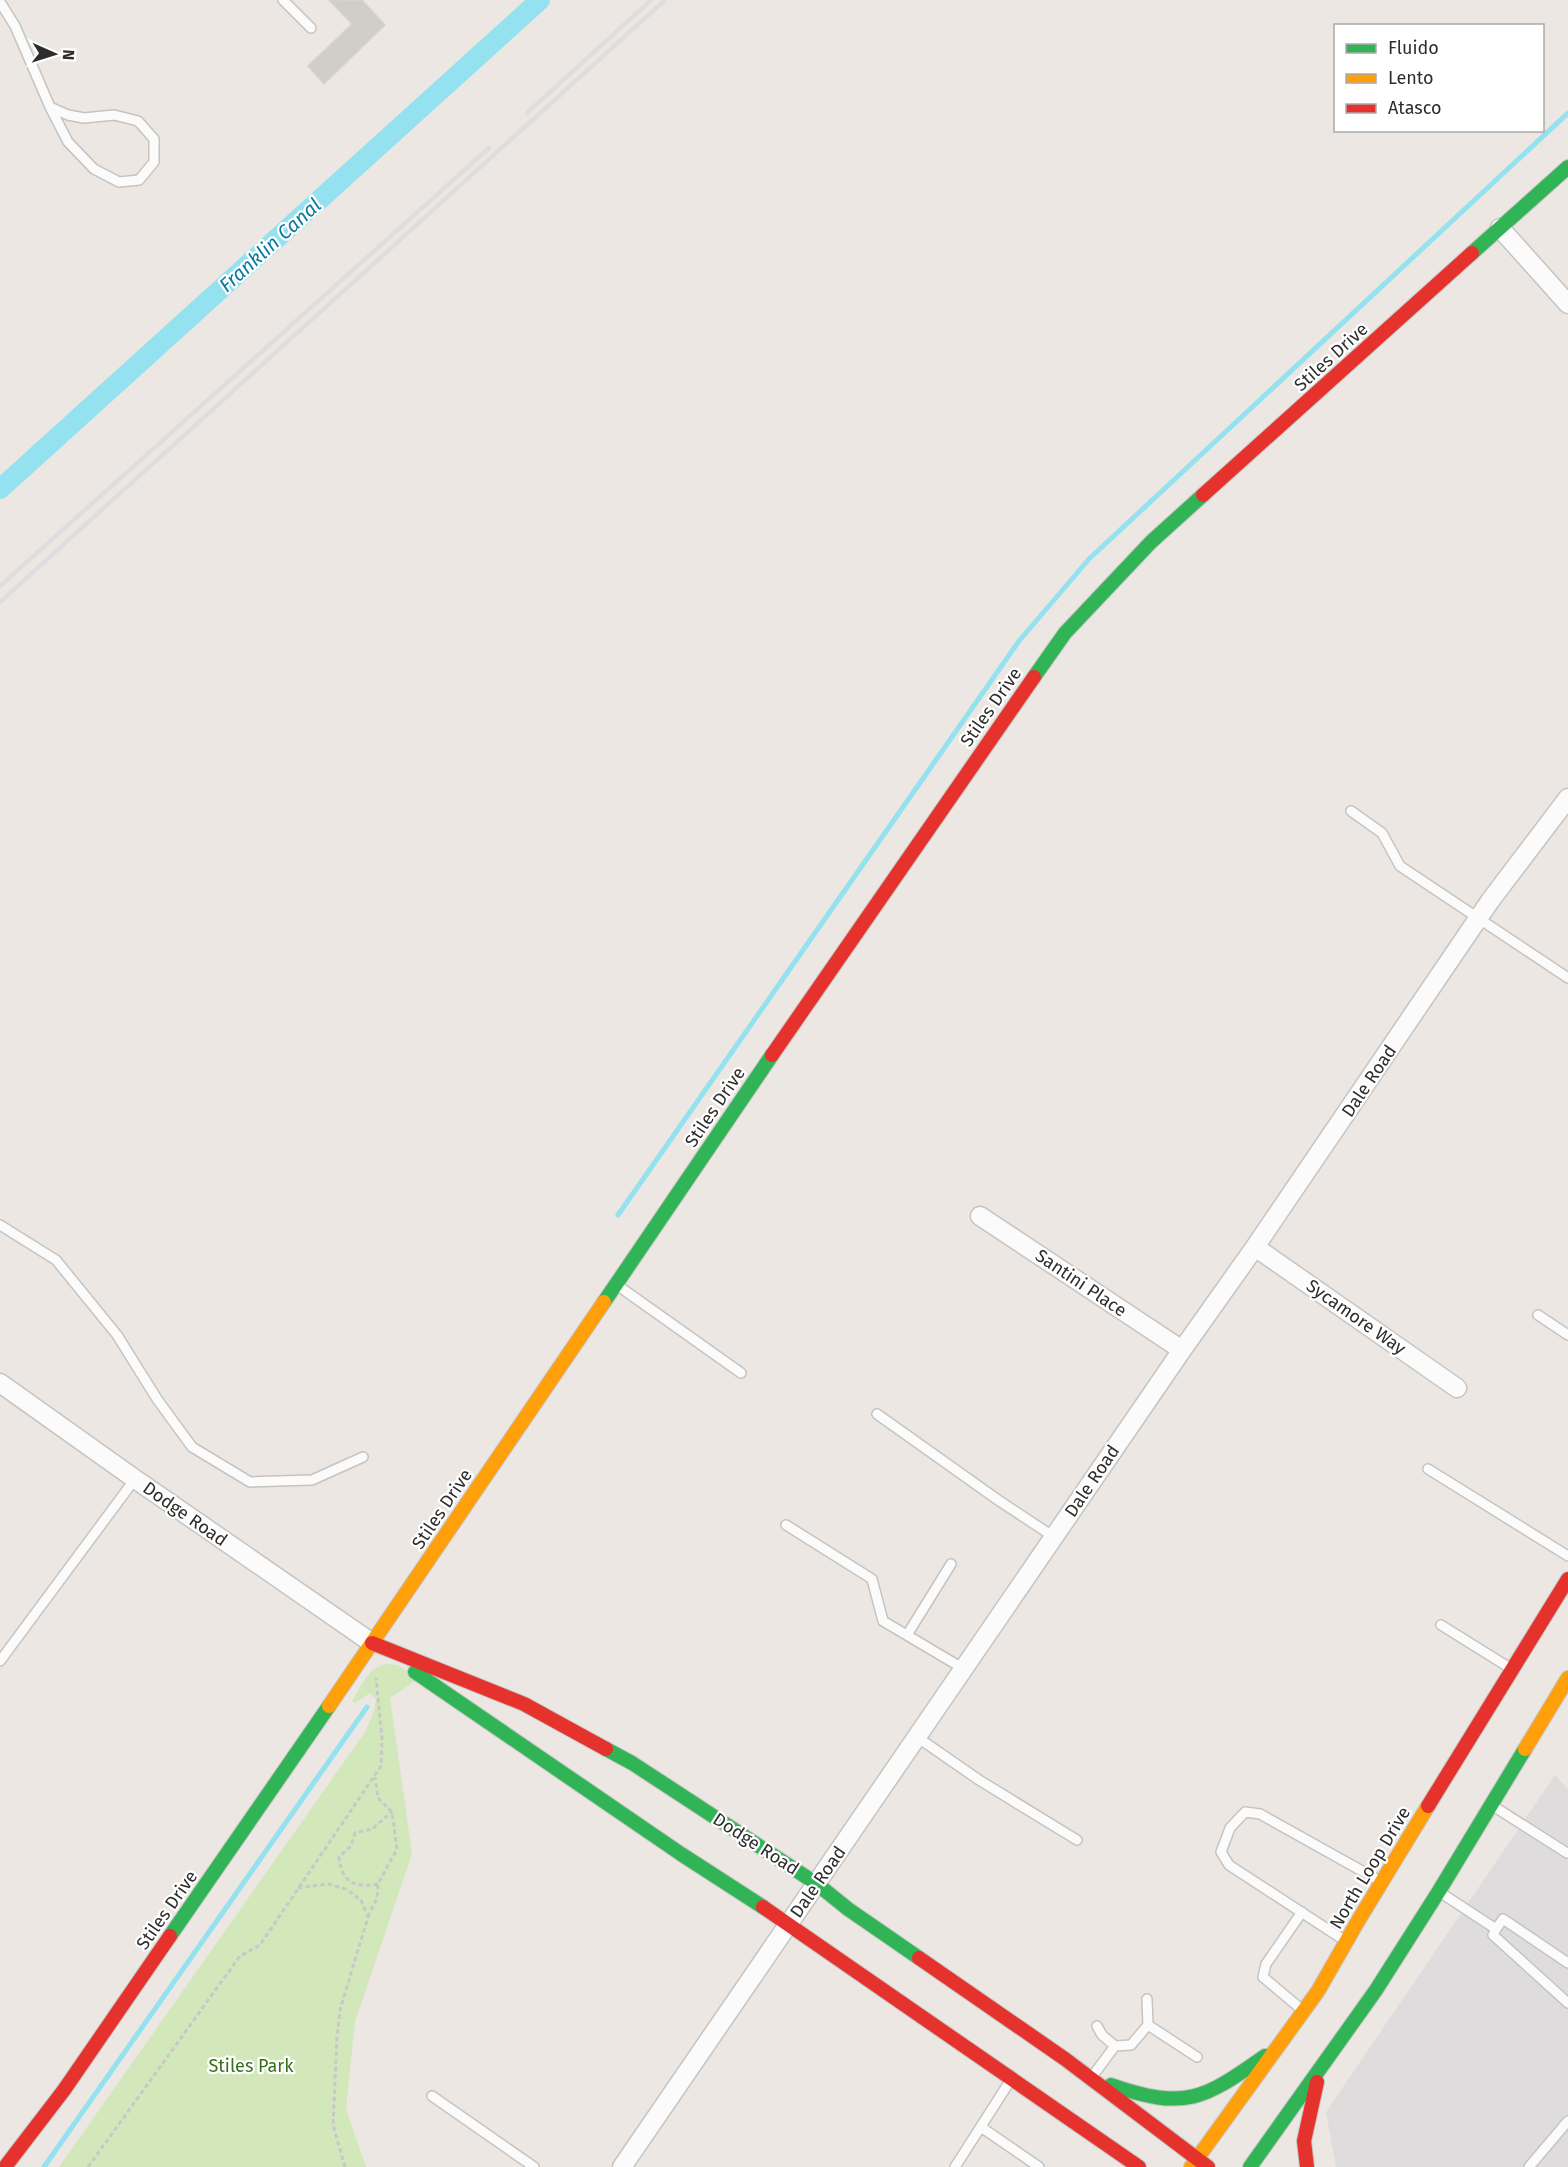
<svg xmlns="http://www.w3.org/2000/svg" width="1568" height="2167" font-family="'Fira Sans',sans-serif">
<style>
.industrial{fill:#dfdcde}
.park{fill:#d2e8ba}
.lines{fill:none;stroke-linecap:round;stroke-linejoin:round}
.stream{stroke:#94e1ef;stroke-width:5}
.canal{stroke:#94e1ef;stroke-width:20}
.building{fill:#d1cdc9;stroke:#d7d3ce;stroke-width:1.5}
.lane-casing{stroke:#c5c4c3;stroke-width:12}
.street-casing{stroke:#c5c4c3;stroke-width:21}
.fast-casing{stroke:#c5c4c3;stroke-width:16}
.slow-casing{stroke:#c5c4c3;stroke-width:16}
.jam-casing{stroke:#c5c4c3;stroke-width:16}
.path{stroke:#c8c8c8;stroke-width:3;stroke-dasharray:4.5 3;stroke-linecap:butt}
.lane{stroke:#fcfbfb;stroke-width:9}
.street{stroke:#fcfbfb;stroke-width:18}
.fast{stroke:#30b455;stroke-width:14}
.slow{stroke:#ff9f0a;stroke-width:14}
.jam{stroke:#e5322d;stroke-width:14}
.rail{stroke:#dedee0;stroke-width:4.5}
.labels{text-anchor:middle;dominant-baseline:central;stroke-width:4.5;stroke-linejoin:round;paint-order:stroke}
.street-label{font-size:18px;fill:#2d2d2d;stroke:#fff}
.park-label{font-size:18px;fill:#337017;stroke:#fff}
.water-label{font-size:20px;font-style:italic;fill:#077ba0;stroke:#fff}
</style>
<rect width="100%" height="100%" fill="#ece7e2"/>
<!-- industrial -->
<path class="industrial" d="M1555,1775L1568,1789V2167H1336L1326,2112Z"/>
<!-- park -->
<path class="park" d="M386,1664L398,1665L418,1679L390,1698L412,1854L355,2022L346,2109L366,2167H59L365,1732L374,1711L376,1699L370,1693L355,1703L352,1701C361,1687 368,1667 386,1664Z"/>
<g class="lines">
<!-- stream -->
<path class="stream" d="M618,1215L1019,641L1089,559L1568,113
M44,2167L367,1707"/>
<!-- canal -->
<path class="canal" d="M0,489L540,0"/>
</g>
<!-- building -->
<path class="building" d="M329,0H362L385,25L324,84L308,66L352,24Z"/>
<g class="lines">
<defs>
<path id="lane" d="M283,0L311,28
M0,2L15,26L50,107L68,142L94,169L119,182L139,180L154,162V139L138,121L114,115L84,118L68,115L50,107
M1351,811L1382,833L1400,866L1568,978
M0,1225L56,1260L117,1335L157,1399L192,1447L250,1482L312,1480L363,1457
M617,1285L741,1373
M1538,1315L1568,1335
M877,1414L998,1500L1054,1537
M1428,1469L1568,1556
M786,1525L872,1579L883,1621L964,1669
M1441,1625L1510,1668
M907,1635L951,1564
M0,1661L135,1479
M917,1737L979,1780L1077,1840
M1493,1806L1567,1853
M1441,1893L1496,1929L1503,1919L1568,1963
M1496,1929L1493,1935L1568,2003
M1344,1940L1229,1865L1221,1852L1230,1828L1245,1812L1260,1814L1380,1881
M1147,1999L1148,2025
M1301,2009L1263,1977L1266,1964L1302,1912
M1097,2026L1102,2035L1115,2046L1131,2045L1148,2025L1197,2057
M1091,2078L1115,2046
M432,2096L534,2167
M981,2127L1039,2167
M955,2167L1010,2081
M1529,2167L1568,2121"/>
<path id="street" d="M1500,228L1568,304
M980,1216L1182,1350
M1255,1247L1457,1388
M0,1383L135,1479L372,1643
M622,2167L1182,1350L1255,1247L1490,901L1568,798"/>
<path id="fast" d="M1472,253L1568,167
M1034,677L1065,633L1151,542L1203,495
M604,1302L772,1055
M415,1672L681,1854L763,1907
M606,1749L632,1763L817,1884L848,1909L919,1958
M170,1936L329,1706
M1111,2085C1186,2111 1204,2099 1265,2056
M1250,2167L1376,1990L1439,1891L1525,1749"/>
<path id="slow" d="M329,1706L604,1302
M1525,1749L1568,1678
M1191,2167L1318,1991L1358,1921L1428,1806"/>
<path id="jam" d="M1203,495L1472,253
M772,1055L1034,677
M372,1643L524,1704L606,1749
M1428,1806L1568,1579
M763,1907L1139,2167
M919,1958L1065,2059L1208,2167
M5,2167L64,2090L170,1936
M1307,2167L1304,2141L1317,2082"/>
</defs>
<!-- lane casing -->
<use href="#lane" class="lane-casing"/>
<!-- street casing -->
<use href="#street" class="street-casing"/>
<!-- fast casing -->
<use href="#fast" class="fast-casing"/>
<!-- slow casing -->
<use href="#slow" class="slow-casing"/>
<!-- jam casing -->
<use href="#jam" class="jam-casing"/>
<!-- path -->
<path class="path" d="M378,1884C354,1888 342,1883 339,1857L351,1846L355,1833L372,1829L392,1812
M298,1888L328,1884L346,1889L361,1900L368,1917L340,2010L337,2037L333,2125L345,2167
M368,1917L377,1898L378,1884L397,1849L392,1812L378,1798L375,1777
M88,2167L240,1956L260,1945L381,1766L382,1738L376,1678"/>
<!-- lane -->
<use href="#lane" class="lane"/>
<!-- street -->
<use href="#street" class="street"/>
<!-- fast -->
<use href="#fast" class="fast"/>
<!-- slow -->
<use href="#slow" class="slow"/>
<!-- jam -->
<use href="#jam" class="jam"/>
<!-- rail -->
<path class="rail" d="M527,113L651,0
M0,586L489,148
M0,602L665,0"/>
</g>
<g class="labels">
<!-- street labels -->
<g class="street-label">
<text transform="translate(1331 357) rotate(-42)">Stiles Drive</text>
<text transform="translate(991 707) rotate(-55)">Stiles Drive</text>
<text transform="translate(1369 1081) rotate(-56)">Dale Road</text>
<text transform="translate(715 1107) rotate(-56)">Stiles Drive</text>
<text transform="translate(1081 1283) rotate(34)">Santini Place</text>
<text transform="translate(1356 1317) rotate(35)">Sycamore Way</text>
<text transform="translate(1092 1481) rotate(-56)">Dale Road</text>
<text transform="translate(442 1509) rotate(-56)">Stiles Drive</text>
<text transform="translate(185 1514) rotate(35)">Dodge Road</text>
<text transform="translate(756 1844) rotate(33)">Dodge Road</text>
<text transform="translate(1370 1868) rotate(-59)">North Loop Drive</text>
<text transform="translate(818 1882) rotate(-55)">Dale Road</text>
<text transform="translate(167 1910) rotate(-55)">Stiles Drive</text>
</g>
<!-- park labels -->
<g class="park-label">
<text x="251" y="2066">Stiles Park</text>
</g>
<!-- water labels -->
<g class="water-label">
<text transform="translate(270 245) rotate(-42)">Franklin Canal</text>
</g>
</g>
<!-- legend -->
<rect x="1334" y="24" width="210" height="108" fill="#ffffff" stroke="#ababab" stroke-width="1.5"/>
<rect x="1346" y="44" width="30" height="9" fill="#30b455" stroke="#ababab" stroke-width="1.5"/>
<text x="1388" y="54" font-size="18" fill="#2d2d2d">Fluido</text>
<rect x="1346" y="74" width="30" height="9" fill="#ff9f0a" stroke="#ababab" stroke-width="1.5"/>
<text x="1388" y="84" font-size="18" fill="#2d2d2d">Lento</text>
<rect x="1346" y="104" width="30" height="9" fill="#e5322d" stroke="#ababab" stroke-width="1.5"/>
<text x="1388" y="114" font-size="18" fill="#2d2d2d">Atasco</text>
<!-- north arrow -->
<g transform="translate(54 54) rotate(93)" stroke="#ffffff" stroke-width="4.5" paint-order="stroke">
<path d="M0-4.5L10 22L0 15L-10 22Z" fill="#2d2d2d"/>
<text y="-9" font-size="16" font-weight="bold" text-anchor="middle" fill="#2d2d2d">N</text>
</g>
</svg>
